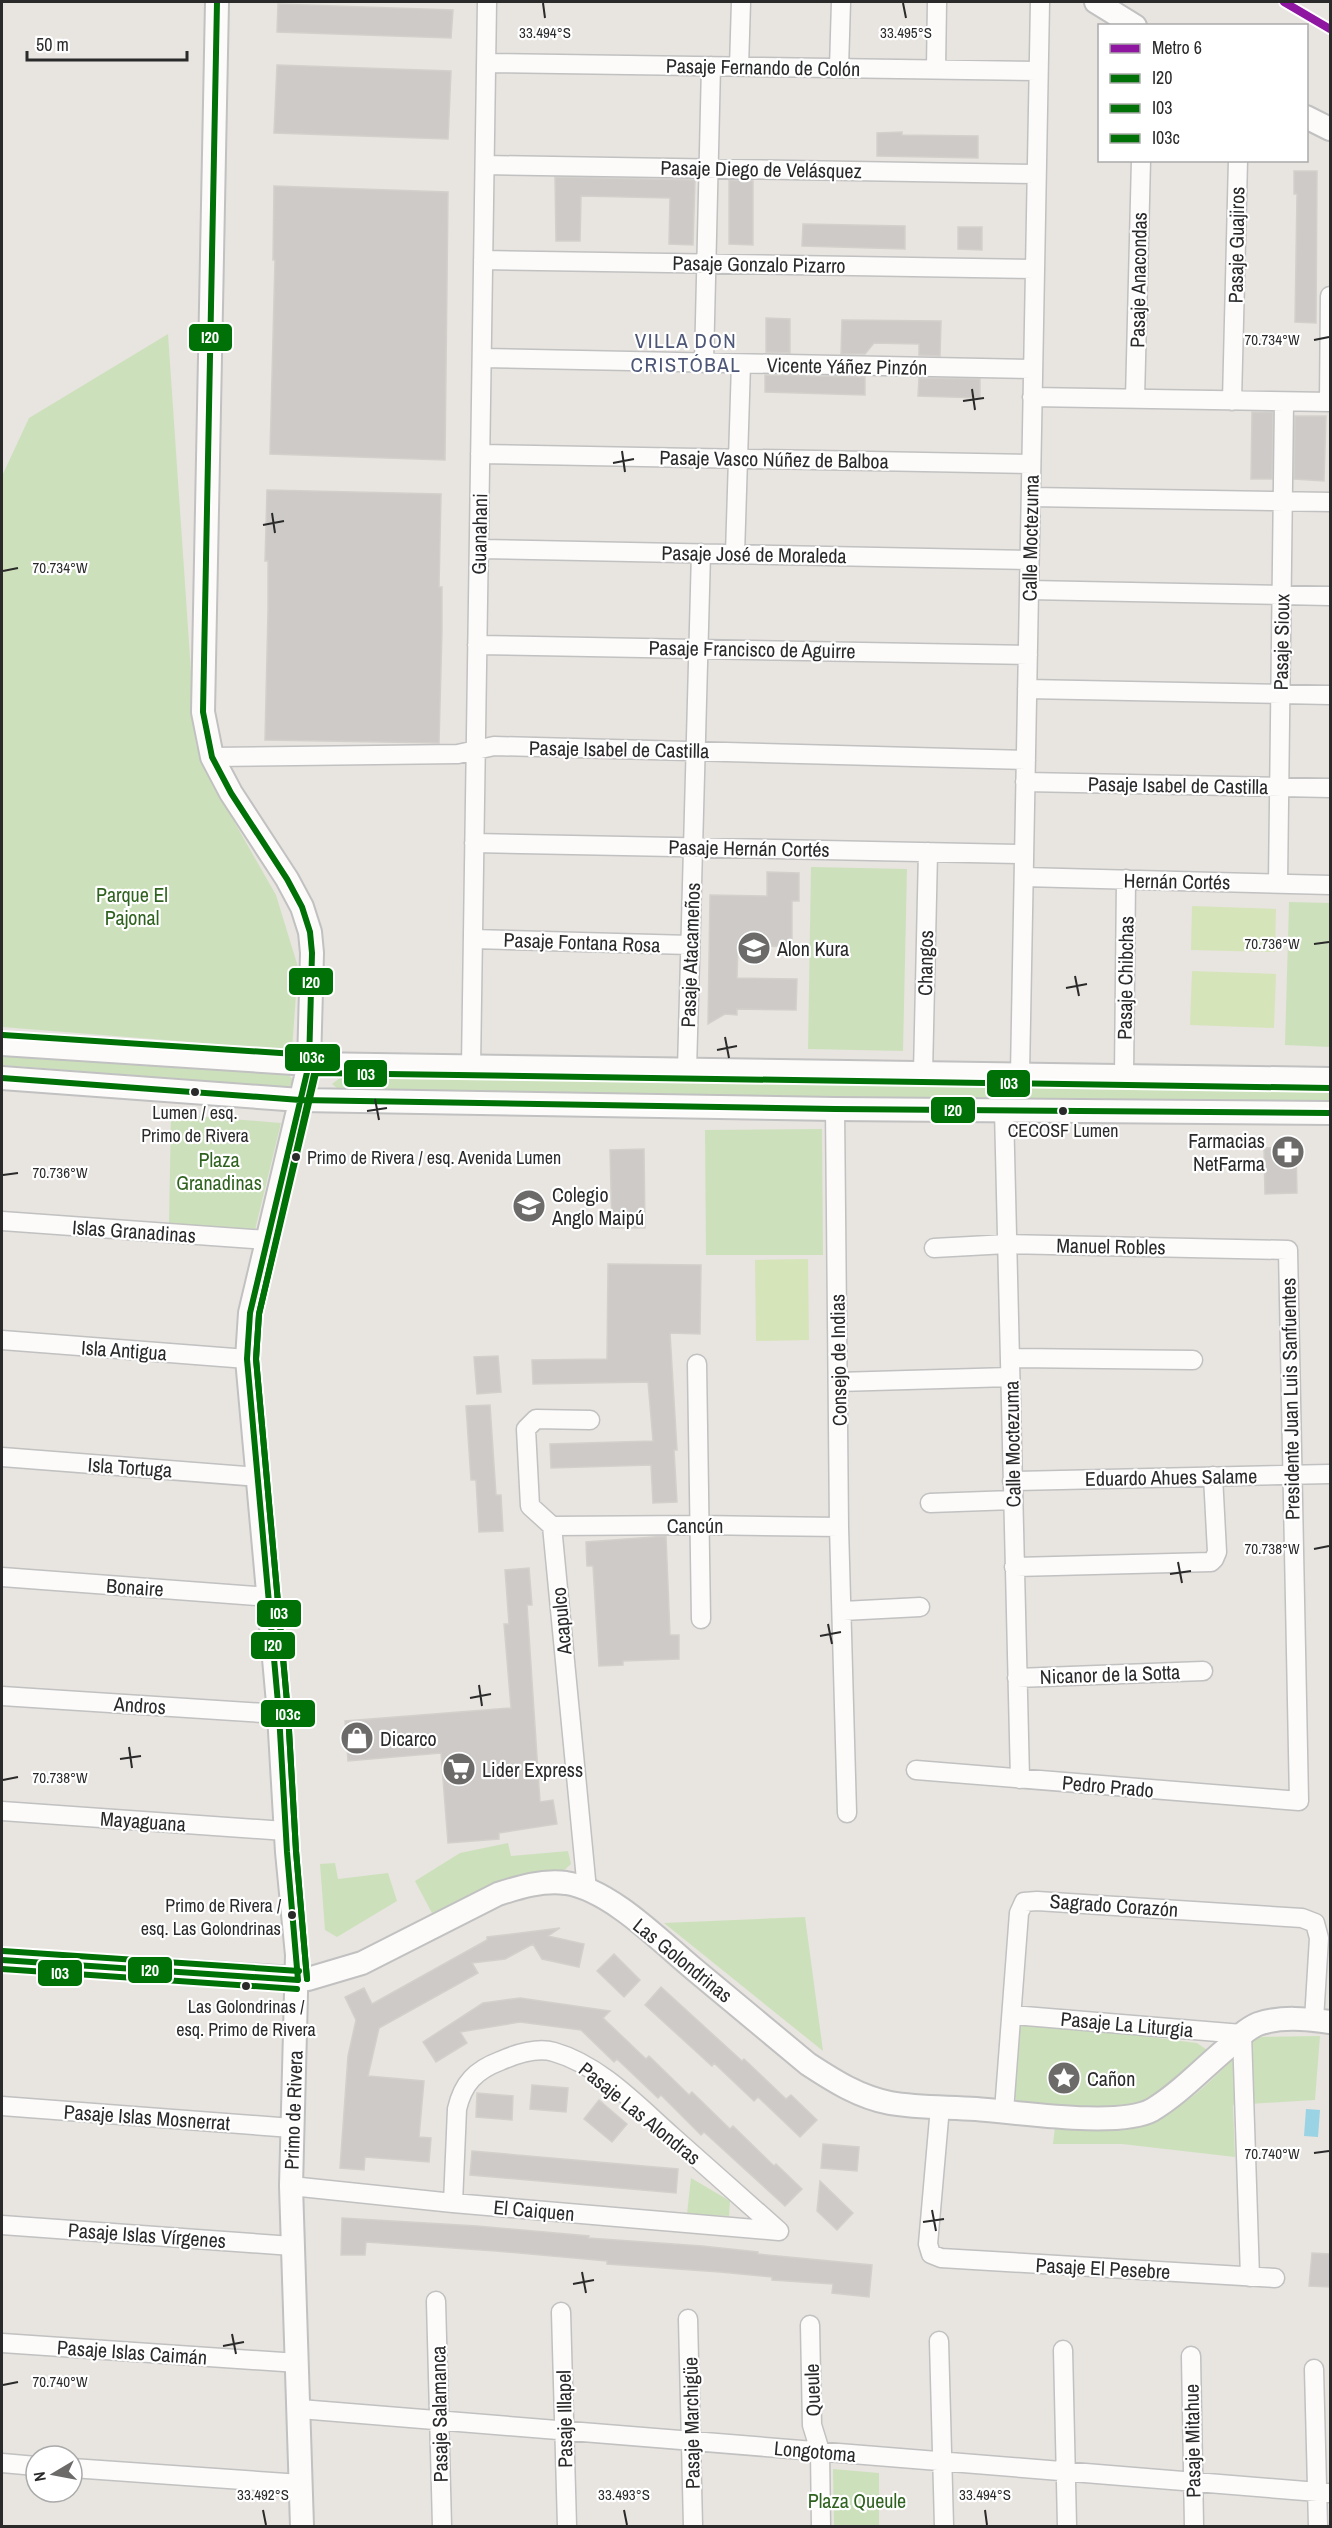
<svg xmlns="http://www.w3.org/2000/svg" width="1332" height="2528" font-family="'Archivo Narrow',sans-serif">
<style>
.green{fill:#cce1bb}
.pitch{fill:#d6e4ba}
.water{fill:#9ad3e4}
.building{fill:#cdcac7;stroke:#d3d0cc;stroke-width:1.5}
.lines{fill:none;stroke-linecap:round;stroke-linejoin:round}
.minor-casing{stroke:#c1c1c1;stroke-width:21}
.tertiary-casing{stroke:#c1c1c1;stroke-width:26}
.minor{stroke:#fcfbfa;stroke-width:18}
.tertiary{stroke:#fcfbfa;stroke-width:22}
.bus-1-casing{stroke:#fff;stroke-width:10}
.bus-2-casing{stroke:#fff;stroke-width:10}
.bus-3-casing{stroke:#fff;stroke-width:10}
.bus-1{stroke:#007106;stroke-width:6}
.bus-2{stroke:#007106;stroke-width:6}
.bus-3{stroke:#007106;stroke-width:6}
.metro-1-casing{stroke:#fff;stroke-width:12}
.metro-1{stroke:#8e16a1;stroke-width:8}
.ticks{fill:none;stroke:#2a2a2a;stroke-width:2}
.bus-dot{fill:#2a2a2a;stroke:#fff;stroke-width:2}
.labels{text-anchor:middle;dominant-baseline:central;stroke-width:4.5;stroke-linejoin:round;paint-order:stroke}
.bus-label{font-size:18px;fill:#2a2a2a;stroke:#fff}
.street-label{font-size:20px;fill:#2a2a2a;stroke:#fff}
.park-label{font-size:20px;fill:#2f621f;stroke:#fff}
.poi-label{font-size:20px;fill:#2a2a2a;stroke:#fff;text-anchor:start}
.neighbourhood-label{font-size:21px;letter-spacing:1.5px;fill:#4e5778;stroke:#fff}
.ticks-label{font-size:15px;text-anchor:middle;fill:#2a2a2a;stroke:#fff;stroke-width:4.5;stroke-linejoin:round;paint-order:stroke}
.line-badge{stroke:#fff;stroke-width:2}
.badge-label{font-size:16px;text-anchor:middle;font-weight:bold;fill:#fff}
</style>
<rect width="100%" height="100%" fill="#e8e4e0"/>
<!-- green -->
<path class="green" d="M168,334L196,745L211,781L276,895L298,967L292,1050L2,1027V476L29,418Z
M811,867L907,869L903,1051L808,1049Z
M1289,902L1330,903V1047L1285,1045Z
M2,1053L289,1075L294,1081L289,1087L2,1065Z
M345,1074L1330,1088V1104L339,1090L332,1084Z
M171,1114L281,1123L255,1230L169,1224Z
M822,1129L823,1255H706L705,1130Z
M508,1843L511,1856L568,1851L571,1864L556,1878L433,1915L415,1881L460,1853Z
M335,1863L338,1879L388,1873L397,1901L337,1937L325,1930L320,1864Z
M805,1917L823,2051L664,1923Z
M1017,2020L1197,2043L1210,2052L1153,2098L1103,2111L1017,2104L1012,2086Z
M1320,2036L1315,2100L1233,2105L1235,2157L1122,2144H1053L1055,2127C1078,2128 1102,2130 1124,2128C1174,2125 1221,2071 1254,2037Z
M691,2178L730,2201L729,2216L687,2214Z
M833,2469L879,2473V2526H834Z"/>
<!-- pitch -->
<path class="pitch" d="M1192,906L1276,909L1275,952L1191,950Z
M1192,971L1276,974L1274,1028L1190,1025Z
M808,1259L809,1340L756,1341L755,1260Z"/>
<!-- water -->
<path class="water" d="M1306,2109L1320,2110L1318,2137L1304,2136Z"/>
<!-- building -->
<path class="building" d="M278,4L453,10L451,38L277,32Z
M277,65L451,71L448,139L274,133Z
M902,132V135L978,136V158L877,156V133Z
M1294,171H1317L1316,323L1295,322L1297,194H1294Z
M555,177L695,180L693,245L669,244L670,198L581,196L580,241H556Z
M729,180L753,181V245L729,244Z
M274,186L448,192L445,460L270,454L275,260H273Z
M803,224L905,226V249L802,246Z
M958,227H982V250L958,249Z
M766,318L790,319V353L766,352Z
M842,320L941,321L940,356L919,355V344L874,343L865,354H841Z
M765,375L865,377V395L765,392Z
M919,378L980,379V398L918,396Z
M1252,412H1273L1272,479H1251Z
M1295,416H1326L1324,481L1294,479Z
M267,490L441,494L439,587H442V629L439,743L265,740L268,611V561H265Z
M767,872L799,873V901H792V947L738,945L737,978L797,979L796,1010L737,1009V1015L725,1014L708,1024L710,895L767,896Z
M1296,1147L1297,1193L1265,1194L1264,1148Z
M644,1149L645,1228H612L610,1150Z
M608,1264L701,1265L700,1334L670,1333L677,1450H674L677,1502L653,1503L651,1465L551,1468L550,1444L653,1441L648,1382L533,1384L532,1360L607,1359Z
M498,1356L501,1392L477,1394L474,1357Z
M490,1405L496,1495H501L503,1531L479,1532L476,1480H471L466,1406Z
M666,1536L670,1635H679V1659L623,1661V1665L599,1666L593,1566H587L586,1542Z
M529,1568L532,1605H527L540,1802L553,1800L557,1824L499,1833V1839L448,1843L441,1753L348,1761L345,1721L511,1708L504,1624H509L505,1570Z
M560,1928L548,1936L584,1944L579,1967L542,1959L533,1944L505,1959L472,1963L478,1973L379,2028L368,2076L424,2081L419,2137L431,2138L429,2162L365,2157L364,2170L340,2168L348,2056L356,2020L345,1997L364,1988L372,2004L487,1940V1937Z
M614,1954L640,1980L624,1997L597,1971Z
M661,1987L742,2061L744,2059L786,2099L791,2095L817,2120L800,2137L758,2097L754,2101L714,2063L712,2066L645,2005Z
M520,1998L610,2011L603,2018L646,2059L649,2056L689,2095L692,2092L730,2129L733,2126L774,2166L776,2164L802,2189L785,2206L704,2132L701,2135L661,2095L658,2098L617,2059L614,2062L581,2030L520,2022L460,2032L467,2043L436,2062L423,2042L483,2003Z
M532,2085L568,2088L566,2112L530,2109Z
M477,2093L513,2096L512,2120L476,2117Z
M599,2100L627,2124L612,2142L584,2119Z
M823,2144L859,2147L857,2171L821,2168Z
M472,2151L678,2169L676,2193L470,2175Z
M820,2181L853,2213L837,2230L817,2211Z
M342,2218L477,2226L589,2236L588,2238L702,2246L758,2252V2254L872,2265L869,2297L832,2293L833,2284L772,2280V2277L720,2272L607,2264V2261L496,2251L366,2242L365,2255H341Z
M1312,2253L1330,2254V2287L1309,2286Z"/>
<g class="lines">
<defs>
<path id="minor" d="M487,63L1038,71
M739,67L741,2
M839,68L841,2
M936,69L937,2
M485,165L1036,174
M483,260L1035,269
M482,358L1033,369
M704,363L711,66
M1032,397L1330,402
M1135,399L1141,160
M1232,401L1238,160
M1329,402L1330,296
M480,454L1031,464
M1031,497L1330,502
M479,549L1029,560
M735,554L741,364
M1029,590L1330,596
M477,645L1028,655
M1027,689L1330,695
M212,757L458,754L494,746L1026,760
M1025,782L1330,788
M474,843L1024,854
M1024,877L1330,885
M1278,883L1284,402
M473,939L690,945
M471,1067L487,2
M687,1070L701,553
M923,1073L928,852
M1020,1074L1040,2
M1124,1076L1126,879
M835,1109L839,1527L847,1813
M1004,1110L1020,1779
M2,1221L267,1240
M2,1340L247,1359
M1010,1358L1193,1360
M697,1364L701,1619
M838,1382L1010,1377
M2,1457L258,1477
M1012,1481L1330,1474
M930,1503L1013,1500
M552,1526L699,1525L839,1527
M1014,1567L1211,1562L1214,1559L1217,1552L1213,1476
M2,1577L269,1597
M843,1611L920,1607
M1017,1678L1203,1671
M2,1696L279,1714
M916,1770L1299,1801L1288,1250L1007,1244L934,1248
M2,1811L285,1831
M587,1890L552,1526L530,1506L526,1429L536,1419L590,1420
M1012,2015L1242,2034L1250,2277
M2,2106L292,2128
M940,2107L928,2244L931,2254L941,2258L1275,2278
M1004,2111L1019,1913L1024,1902L1037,1901L1302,1918L1315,1923L1319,1938L1314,2020
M291,2186L453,2203L779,2231
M453,2203L457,2109C463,2083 476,2070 500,2061C516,2054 537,2047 554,2052C600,2065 638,2106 672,2136C708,2168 743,2199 779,2231
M2,2225L292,2246
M436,2301L442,2526
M561,2312L567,2526
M688,2319L693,2526
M810,2325L812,2425L820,2451L821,2526
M939,2341L944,2526
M2,2343L298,2363
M1063,2350L1067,2526
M1191,2356L1194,2526
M1314,2369L1318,2526
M300,2409L1330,2493
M2,2463L36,2466
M72,2468L301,2484"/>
<path id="tertiary" d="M217,2L203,712L212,757L231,793L287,879L302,907L310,932L312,953L309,1064L250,1313L247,1359L279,1714L287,1852L297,1955L291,2186L302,2526
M1096,2L1135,26
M1306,117L1330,129
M2,1044L309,1064L1330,1079
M2,1078L300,1100L835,1109L1330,1113
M2,1960L308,1979L362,1963L498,1894C520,1887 542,1880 566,1883C611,1890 660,1941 695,1970C732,2001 770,2032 808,2064C834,2081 859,2097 890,2103C918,2108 948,2107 976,2109C1016,2112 1119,2128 1152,2110C1179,2094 1202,2069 1226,2049C1235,2040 1246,2029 1258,2024C1281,2016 1307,2019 1330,2022"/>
</defs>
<!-- minor casing -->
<use href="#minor" class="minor-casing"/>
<!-- tertiary casing -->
<use href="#tertiary" class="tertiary-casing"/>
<!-- minor -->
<use href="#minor" class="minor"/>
<!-- tertiary -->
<use href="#tertiary" class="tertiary"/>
<defs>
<path id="bus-1" d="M217,2L203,712L212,757L231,793L287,879L302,907L310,932L312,953L309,1064L250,1313L247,1359L279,1714L287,1852L298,1980
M2,1078L300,1100L835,1109L1330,1113
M2,1960L298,1980"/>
<path id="bus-2" d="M2,1969L297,1989
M307,1979L296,1851L288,1713L256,1359L259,1314L316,1073L1330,1088"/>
<path id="bus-3" d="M3,1035L310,1055L317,1061L259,1314L256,1359L288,1713L296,1851L307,1979
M3,1951L299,1971"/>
</defs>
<!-- bus-1 casing -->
<use href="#bus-1" class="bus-1-casing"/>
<!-- bus-2 casing -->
<use href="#bus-2" class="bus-2-casing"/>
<!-- bus-3 casing -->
<use href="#bus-3" class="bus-3-casing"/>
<!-- bus-1 -->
<use href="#bus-1" class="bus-1"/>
<!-- bus-2 -->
<use href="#bus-2" class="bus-2"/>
<!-- bus-3 -->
<use href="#bus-3" class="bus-3"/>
<defs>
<path id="metro-1" d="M1284,2L1330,29"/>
</defs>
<!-- metro-1 casing -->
<use href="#metro-1" class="metro-1-casing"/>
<!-- metro-1 -->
<use href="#metro-1" class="metro-1"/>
</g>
<!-- ticks -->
<path class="ticks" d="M543,3L545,18M903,3L906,18M1314,340L1329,337M972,389L975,410M963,401L984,398M622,451L625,472M613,463L634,459M272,513L275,533M263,525L284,521M3,571L18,568M1314,944L1329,942M1075,976L1079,996M1066,988L1087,984M725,1037L729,1058M717,1050L737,1046M375,1099L379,1120M367,1111L387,1108M3,1175L18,1173M1314,1549L1329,1546M1178,1562L1182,1583M1170,1574L1191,1571M828,1624L832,1644M820,1636L841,1632M479,1685L482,1706M470,1698L491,1694M129,1747L132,1768M120,1759L141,1756M3,1780L18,1777M1314,2153L1329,2151M932,2210L936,2231M923,2222L944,2219M582,2272L586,2293M573,2284L594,2280M232,2334L236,2354M223,2346L244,2342M3,2385L18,2382M263,2510L266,2525M624,2510L627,2525M985,2510L987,2525"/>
<!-- icons -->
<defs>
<symbol id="school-disc" viewBox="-11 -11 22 22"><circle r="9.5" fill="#6c6b6a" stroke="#fff"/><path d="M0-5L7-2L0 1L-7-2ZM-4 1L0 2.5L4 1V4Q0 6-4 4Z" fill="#fff"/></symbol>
<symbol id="pharmacy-disc" viewBox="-11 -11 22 22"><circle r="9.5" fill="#6c6b6a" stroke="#fff"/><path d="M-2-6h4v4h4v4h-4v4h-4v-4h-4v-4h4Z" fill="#fff"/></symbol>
<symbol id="shop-disc" viewBox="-11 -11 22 22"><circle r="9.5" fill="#6c6b6a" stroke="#fff"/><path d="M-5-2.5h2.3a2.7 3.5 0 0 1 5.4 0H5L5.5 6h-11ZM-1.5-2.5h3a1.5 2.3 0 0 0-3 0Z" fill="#fff"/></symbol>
<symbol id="supermarket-disc" viewBox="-11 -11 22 22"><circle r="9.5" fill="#6c6b6a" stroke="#fff"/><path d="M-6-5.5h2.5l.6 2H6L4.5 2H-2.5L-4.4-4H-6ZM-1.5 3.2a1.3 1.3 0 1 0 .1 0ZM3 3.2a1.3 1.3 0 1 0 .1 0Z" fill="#fff"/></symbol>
<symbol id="sight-disc" viewBox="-11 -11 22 22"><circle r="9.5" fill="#6c6b6a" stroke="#fff"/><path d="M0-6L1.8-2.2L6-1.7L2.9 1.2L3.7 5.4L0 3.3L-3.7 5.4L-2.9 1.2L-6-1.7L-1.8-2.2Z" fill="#fff"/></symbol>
</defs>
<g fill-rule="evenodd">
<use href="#school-disc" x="735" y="929" width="38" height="38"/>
<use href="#pharmacy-disc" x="1269" y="1133" width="38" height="38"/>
<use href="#school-disc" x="510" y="1187" width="38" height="38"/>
<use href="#shop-disc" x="338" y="1719" width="38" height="38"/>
<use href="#supermarket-disc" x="440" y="1750" width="38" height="38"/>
<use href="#sight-disc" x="1045" y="2059" width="38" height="38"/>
</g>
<!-- markers -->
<g class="bus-dot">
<circle cx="195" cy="1092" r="5"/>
<circle cx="1063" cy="1111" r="5"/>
<circle cx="296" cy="1157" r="5"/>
<circle cx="292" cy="1915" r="5"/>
<circle cx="246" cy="1986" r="5"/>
</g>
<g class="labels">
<!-- bus labels -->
<g class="bus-label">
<text x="195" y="1112">Lumen / esq.<tspan x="195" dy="23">Primo de Rivera</tspan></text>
<text x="1063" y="1130">CECOSF Lumen</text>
<text x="307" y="1157" text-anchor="start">Primo de Rivera / esq. Avenida Lumen</text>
<text x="281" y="1905" text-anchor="end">Primo de Rivera /<tspan x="281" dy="23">esq. Las Golondrinas</tspan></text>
<text x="246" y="2006">Las Golondrinas /<tspan x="246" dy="23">esq. Primo de Rivera</tspan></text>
</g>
<!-- street labels -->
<g class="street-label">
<text transform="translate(763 67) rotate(1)">Pasaje Fernando de Colón</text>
<text transform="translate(761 169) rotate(1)">Pasaje Diego de Velásquez</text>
<text transform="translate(1236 245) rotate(-89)">Pasaje Guajiros</text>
<text transform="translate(759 264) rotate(1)">Pasaje Gonzalo Pizarro</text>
<text transform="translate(1138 280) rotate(-89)">Pasaje Anacondas</text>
<text transform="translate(847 366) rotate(1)">Vicente Yáñez Pinzón</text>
<text transform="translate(774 459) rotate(1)">Pasaje Vasco Núñez de Balboa</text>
<text transform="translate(479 534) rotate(-89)">Guanahani</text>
<text transform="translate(1030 538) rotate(-89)">Calle Moctezuma</text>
<text transform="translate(754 554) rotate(1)">Pasaje José de Moraleda</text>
<text transform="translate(1281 642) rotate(-89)">Pasaje Sioux</text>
<text transform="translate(752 649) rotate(1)">Pasaje Francisco de Aguirre</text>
<text transform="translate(619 749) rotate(1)">Pasaje Isabel de Castilla</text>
<text transform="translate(1178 785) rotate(1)">Pasaje Isabel de Castilla</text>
<text transform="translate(749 848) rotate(1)">Pasaje Hernán Cortés</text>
<text transform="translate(1177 881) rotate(1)">Hernán Cortés</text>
<text transform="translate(582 942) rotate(2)">Pasaje Fontana Rosa</text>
<text transform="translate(690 955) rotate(-88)">Pasaje Atacameños</text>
<text transform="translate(925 963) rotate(-89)">Changos</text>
<text transform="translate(1125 978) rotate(-89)">Pasaje Chibchas</text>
<text transform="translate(134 1231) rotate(4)">Islas Granadinas</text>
<text transform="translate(1111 1246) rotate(1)">Manuel Robles</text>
<text transform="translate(124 1350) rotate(4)">Isla Antigua</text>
<text transform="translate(838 1360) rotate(-91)">Consejo de Indias</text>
<text transform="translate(1290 1399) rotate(-91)">Presidente Juan Luis Sanfuentes</text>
<text transform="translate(1012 1444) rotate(-91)">Calle Moctezuma</text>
<text transform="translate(130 1467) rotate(4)">Isla Tortuga</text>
<text transform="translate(1171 1477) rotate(-1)">Eduardo Ahues Salame</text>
<text x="695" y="1525">Cancún</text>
<text transform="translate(135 1587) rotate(4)">Bonaire</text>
<text transform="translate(561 1621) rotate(-95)">Acapulco</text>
<text transform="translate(1110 1674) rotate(-2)">Nicanor de la Sotta</text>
<text transform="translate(140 1705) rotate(4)">Andros</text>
<text transform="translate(1108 1786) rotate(5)">Pedro Prado</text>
<text transform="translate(143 1821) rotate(4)">Mayaguana</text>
<text transform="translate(1114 1905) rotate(4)">Sagrado Corazón</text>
<text transform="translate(683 1960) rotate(39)">Las Golondrinas</text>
<text transform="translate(1127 2024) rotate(5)">Pasaje La Liturgia</text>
<text transform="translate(293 2110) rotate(-88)">Primo de Rivera</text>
<text transform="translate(640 2113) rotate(39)">Pasaje Las Alondras</text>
<text transform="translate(147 2117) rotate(4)">Pasaje Islas Mosnerrat</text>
<text transform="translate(534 2210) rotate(5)">El Caiquen</text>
<text transform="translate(147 2235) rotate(4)">Pasaje Islas Vírgenes</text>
<text transform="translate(1103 2268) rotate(3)">Pasaje El Pesebre</text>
<text transform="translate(132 2352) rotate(4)">Pasaje Islas Caimán</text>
<text transform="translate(812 2390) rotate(-92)">Queule</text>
<text transform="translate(439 2414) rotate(-91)">Pasaje Salamanca</text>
<text transform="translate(564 2419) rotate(-91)">Pasaje Illapel</text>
<text transform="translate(691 2423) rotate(-91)">Pasaje Marchigüe</text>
<text transform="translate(1192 2441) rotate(-91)">Pasaje Mitahue</text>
<text transform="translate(815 2451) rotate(5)">Longotoma</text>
</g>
<!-- park labels -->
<g class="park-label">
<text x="132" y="894">Parque El<tspan x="132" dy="23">Pajonal</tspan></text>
<text x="219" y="1159">Plaza<tspan x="219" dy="23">Granadinas</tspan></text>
<text x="857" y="2500">Plaza Queule</text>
</g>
<!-- poi labels -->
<g class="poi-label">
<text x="777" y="948">Alon Kura</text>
<text x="1265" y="1140" text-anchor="end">Farmacias<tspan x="1265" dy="23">NetFarma</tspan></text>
<text x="552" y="1194">Colegio<tspan x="552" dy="23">Anglo Maipú</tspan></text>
<text x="380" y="1738">Dicarco</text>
<text x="482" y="1769">Lider Express</text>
<text x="1087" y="2078">Cañon</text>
</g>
<!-- neighbourhood labels -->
<g class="neighbourhood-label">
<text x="686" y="340">VILLA DON<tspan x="686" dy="24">CRISTÓBAL</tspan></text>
</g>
</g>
<g class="ticks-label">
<text x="545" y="38">33.494°S</text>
<text x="906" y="38">33.495°S</text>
<text x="1272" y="345">70.734°W</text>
<text x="60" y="573">70.734°W</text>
<text x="1272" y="949">70.736°W</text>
<text x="60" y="1178">70.736°W</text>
<text x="1272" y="1554">70.738°W</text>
<text x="60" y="1783">70.738°W</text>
<text x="1272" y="2159">70.740°W</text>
<text x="60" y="2387">70.740°W</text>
<text x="263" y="2500">33.492°S</text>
<text x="624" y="2500">33.493°S</text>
<text x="985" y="2500">33.494°S</text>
</g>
<g class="line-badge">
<rect x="188" y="323" width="45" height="29" rx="6" fill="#007106"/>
<rect x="288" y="967" width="46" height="29" rx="6" fill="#007106"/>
<rect x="284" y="1043" width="57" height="29" rx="6" fill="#007106"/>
<rect x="343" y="1059" width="45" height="29" rx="6" fill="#007106"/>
<rect x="986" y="1069" width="45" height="29" rx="6" fill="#007106"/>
<rect x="930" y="1096" width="46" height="28" rx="6" fill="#007106"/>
<rect x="256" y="1599" width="46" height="29" rx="6" fill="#007106"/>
<rect x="250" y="1631" width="46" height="29" rx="6" fill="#007106"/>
<rect x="260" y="1699" width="56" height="29" rx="6" fill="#007106"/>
<rect x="127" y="1956" width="46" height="28" rx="6" fill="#007106"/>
<rect x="37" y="1959" width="46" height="28" rx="6" fill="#007106"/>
</g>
<g class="badge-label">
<text x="210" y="343">I20</text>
<text x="311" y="988">I20</text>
<text x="312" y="1063">I03c</text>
<text x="366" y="1080">I03</text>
<text x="1009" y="1089">I03</text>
<text x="953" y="1116">I20</text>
<text x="279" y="1619">I03</text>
<text x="273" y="1651">I20</text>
<text x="288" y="1720">I03c</text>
<text x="150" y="1976">I20</text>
<text x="60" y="1979">I03</text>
</g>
<!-- border -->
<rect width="1332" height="2528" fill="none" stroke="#2a2a2a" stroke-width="6"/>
<!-- legend -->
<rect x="1098" y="24" width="210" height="138" fill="#ffffff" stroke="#aaaaaa" stroke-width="1.5"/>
<rect x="1110" y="44" width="30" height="9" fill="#8e16a1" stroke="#aaaaaa" stroke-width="1.5"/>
<text x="1152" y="54" font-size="18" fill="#2a2a2a">Metro 6</text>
<rect x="1110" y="74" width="30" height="9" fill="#007106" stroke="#aaaaaa" stroke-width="1.5"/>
<text x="1152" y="84" font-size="18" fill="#2a2a2a">I20</text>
<rect x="1110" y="104" width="30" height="9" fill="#007106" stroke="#aaaaaa" stroke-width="1.5"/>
<text x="1152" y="114" font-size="18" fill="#2a2a2a">I03</text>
<rect x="1110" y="134" width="30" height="9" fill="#007106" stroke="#aaaaaa" stroke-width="1.5"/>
<text x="1152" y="144" font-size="18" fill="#2a2a2a">I03c</text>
<!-- north arrow -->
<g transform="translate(54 2474) rotate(260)"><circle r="28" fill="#ffffff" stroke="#aaaaaa" stroke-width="1.5"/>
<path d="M0-4.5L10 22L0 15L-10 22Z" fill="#6c6b6a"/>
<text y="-9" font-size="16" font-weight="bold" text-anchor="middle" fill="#2a2a2a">N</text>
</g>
<!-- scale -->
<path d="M27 51v9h160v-9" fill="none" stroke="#2a2a2a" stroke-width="3"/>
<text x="36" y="51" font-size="18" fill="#2a2a2a" stroke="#ffffff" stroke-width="4.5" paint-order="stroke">50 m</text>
</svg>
